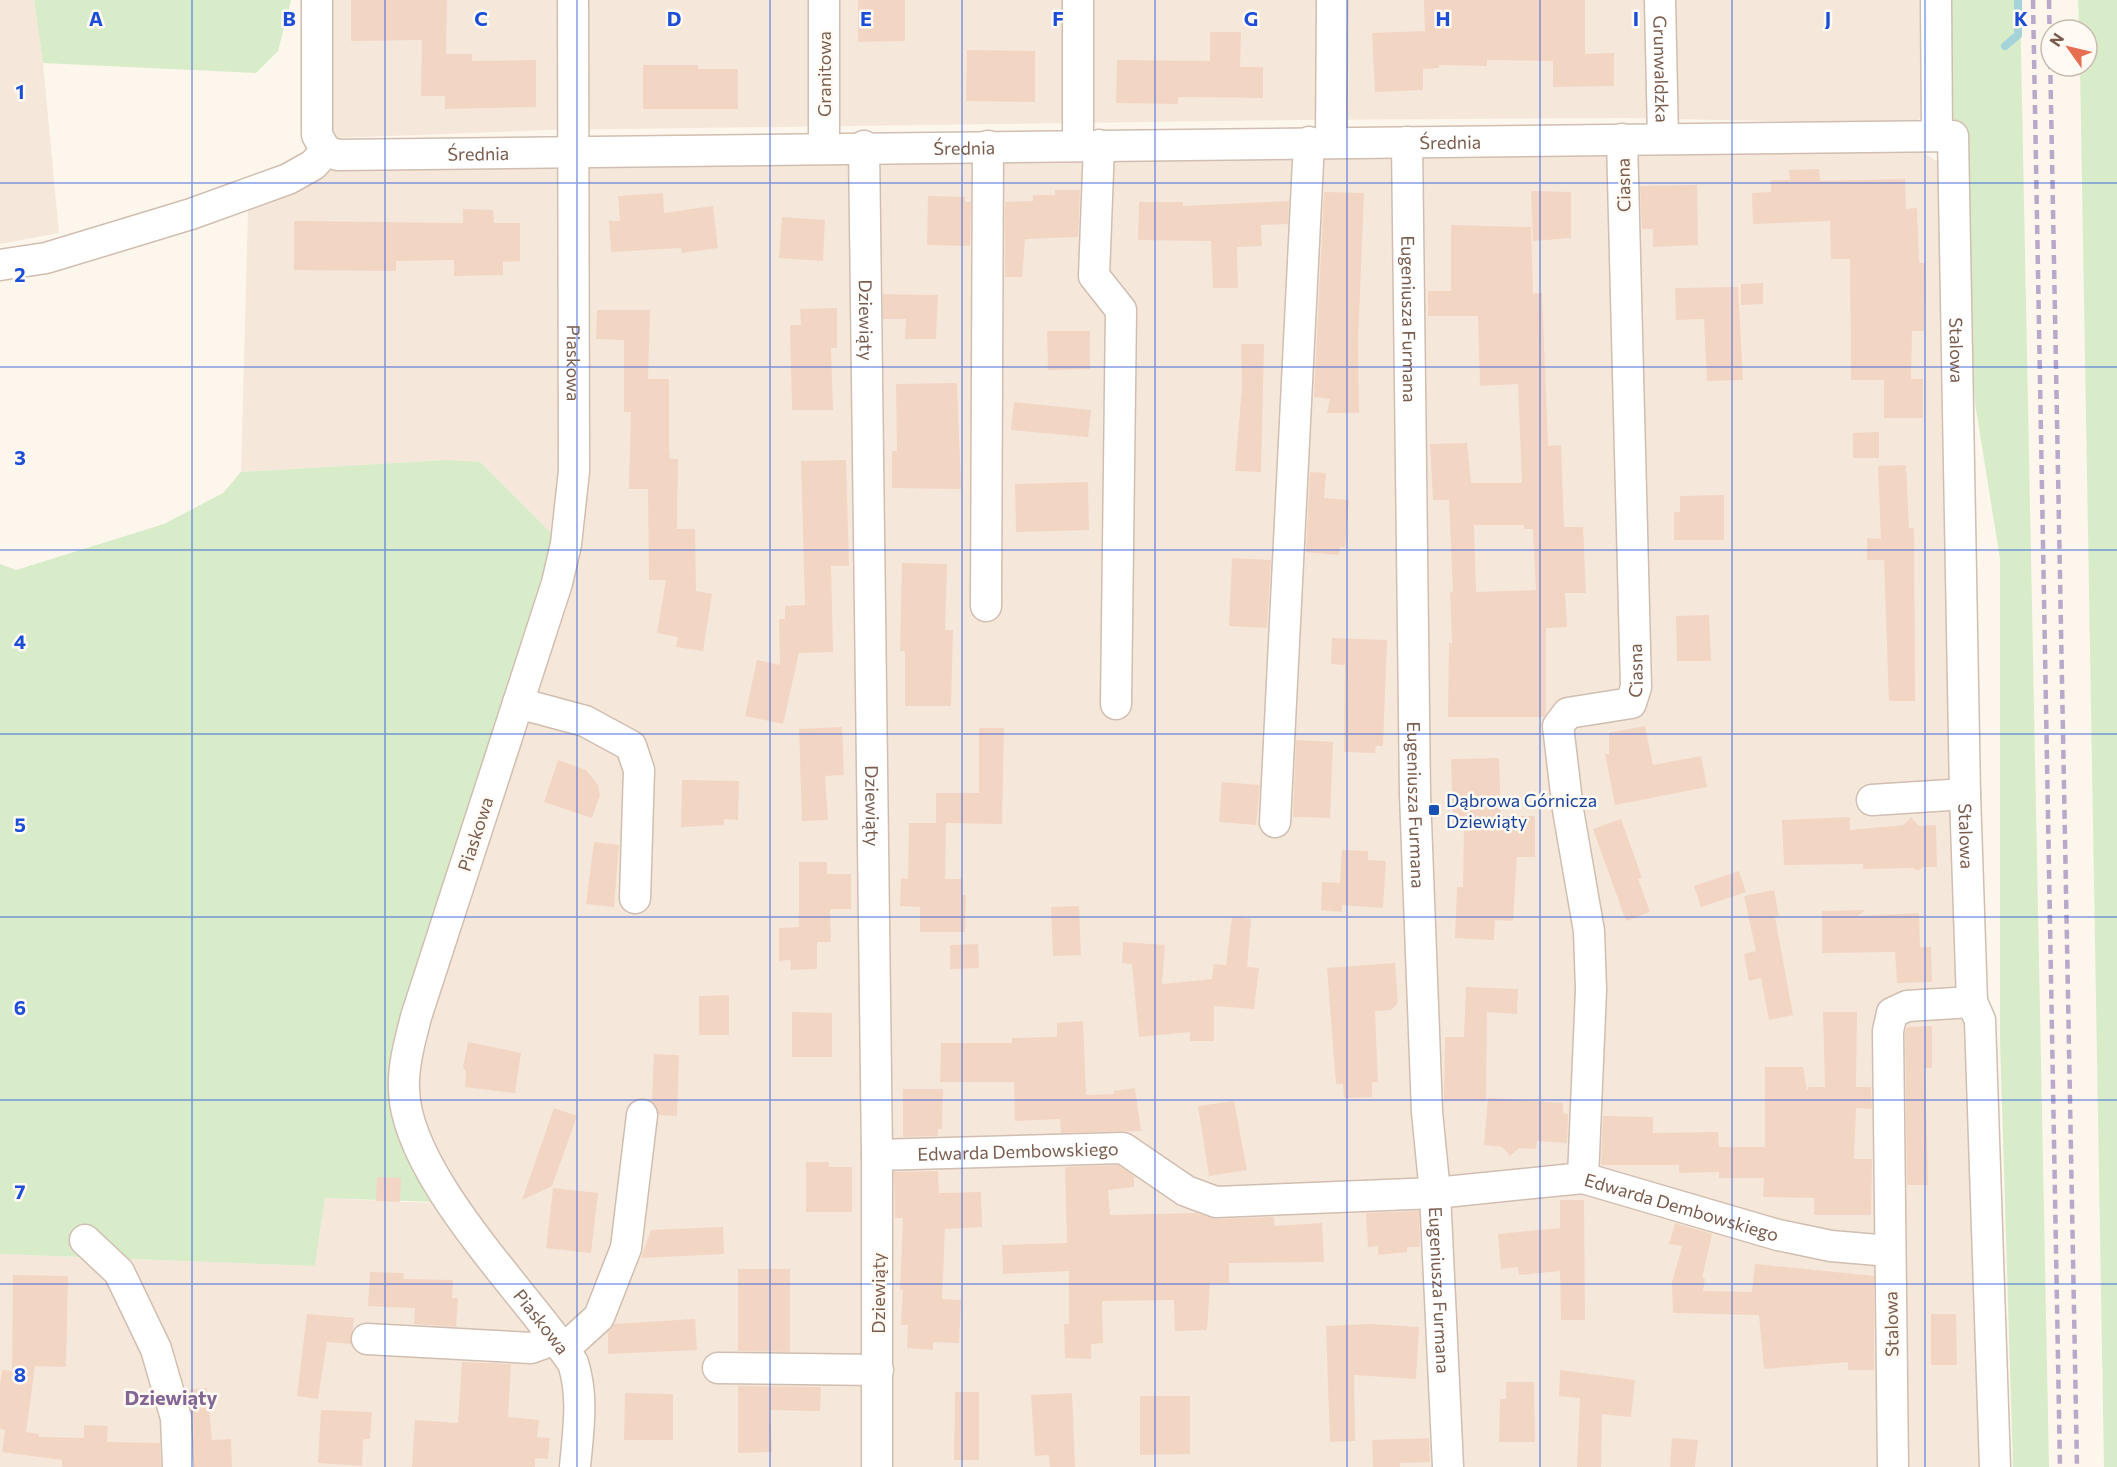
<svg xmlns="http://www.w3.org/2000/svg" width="2117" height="1467" font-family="Commissioner,sans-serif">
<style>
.residential{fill:#f5e8da}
.green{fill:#d8ecc9}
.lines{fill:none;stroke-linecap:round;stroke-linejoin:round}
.stream{stroke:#a5d3da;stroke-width:8}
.building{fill:#f3d5c3;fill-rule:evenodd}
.minor-casing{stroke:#d1beb0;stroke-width:33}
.minor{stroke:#fff;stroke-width:30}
.rail{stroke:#b9a8c9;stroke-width:4.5;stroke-dasharray:9 6;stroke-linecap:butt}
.grid{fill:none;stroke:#1d4ed8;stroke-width:1.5;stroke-opacity:0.55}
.transit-dot{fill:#1a4fb4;stroke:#fffaf3;stroke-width:2}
.labels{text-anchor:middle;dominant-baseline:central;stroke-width:5;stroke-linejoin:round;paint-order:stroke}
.street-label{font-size:18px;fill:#7a5c4d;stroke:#fffaf3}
.transit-label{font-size:18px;fill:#164399;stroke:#fffaf3;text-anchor:start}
.neighbourhood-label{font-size:20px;font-weight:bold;fill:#846695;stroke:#fffaf3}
.grid-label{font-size:20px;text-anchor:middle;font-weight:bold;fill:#1d4ed8;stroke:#fffaf3;stroke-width:5;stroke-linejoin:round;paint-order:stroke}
</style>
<rect width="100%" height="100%" fill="#fdf6ec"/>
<!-- residential -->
<path class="residential" d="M0,0H34L43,63L59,233L0,244Z
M331,0H1926V114L1910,124L1625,118L1299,120L547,130L338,138L331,130Z
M1919,150L1940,163L1984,1467H0V1254L315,1266L325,1198L429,1203L398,1133L444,460L241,472L248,211L322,170Z"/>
<!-- green -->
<path class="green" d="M34,0H291L278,51L256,73L43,63Z
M1941,0H2020L2049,1467H2013L2000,1039V559L1975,403L1962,233L1966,131L1941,107Z
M2078,0H2117V1467H2104L2080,66H2087V30H2079Z
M444,460L480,462L555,537L520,661L394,1053L434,1202L325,1198L315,1266L0,1254V564L16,570L164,524L223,493L241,472Z"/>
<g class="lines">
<!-- stream -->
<path class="stream" d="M2005,46L2018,35V0"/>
</g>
<!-- building -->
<path class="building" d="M351,0H447L446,54H472V61L536,60V107L445,109V96H421L422,40L351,41Z
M858,0H905V41L858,42Z
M1424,0H1585V54L1614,53V86L1553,87V61L1487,60V66L1439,65V68L1423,69V90L1375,92L1372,33L1425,31Z
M1210,32H1241L1240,67H1263V98L1178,97V104L1116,103L1117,60L1210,61Z
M967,50L1035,51V102L966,101Z
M643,65H698V69H738V109H643Z
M1819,169L1820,181L1905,179L1906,209L1917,208L1919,263H1925L1924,331H1912L1911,379H1923V418H1884V380H1851L1850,259H1831L1830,221L1753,224L1752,193L1771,192V180H1790L1789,170Z
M1697,185L1698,245L1653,247V229H1642L1640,186Z
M1055,190H1080L1078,237L1025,239L1022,277H1005V202L1033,201V195H1055Z
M1531,191L1571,192V238L1533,241Z
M1324,192L1364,193L1358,339L1359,413H1327L1330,399L1314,397Z
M663,193L664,213L713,206L718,248L682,253L681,248L611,252L609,221H620L618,196Z
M928,196L965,197V202H971L970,246L927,245Z
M1289,201L1288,224L1261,225L1262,246L1237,247L1238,288H1213L1211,241L1138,240L1139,202H1183V206Z
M463,209L493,210L494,223H520V261L503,262V275L454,276V260L396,261V271L294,270V221L463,223Z
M782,217L825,220L823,261L779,258Z
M1451,225L1531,227L1533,294L1542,293L1548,446L1561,445L1564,527H1583L1586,593H1565L1567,627L1546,628V713L1544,717H1448L1449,643H1452L1450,592H1453L1449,500H1433L1430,444L1467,443L1471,483H1522L1518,384L1480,386L1478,316H1428V291H1451ZM1474,525H1524V529H1533L1536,590L1476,592Z
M1763,283V304L1741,305V284Z
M1738,287L1743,380L1707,381L1704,319L1676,320L1675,288Z
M883,294L938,295L936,339H905L906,319H883Z
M837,308V348H831L833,410H792L790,325H801L800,309Z
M597,310H650L648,379H669V450L670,459H678L677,529H695L696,591L712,594L703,651L676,647L678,637L657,633L666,580H649L648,489H629L631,412H624V340L596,339Z
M1047,331H1090V369L1048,370Z
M1241,344H1264L1261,472L1235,471L1242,388Z
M957,383L961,489L892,488V451H897L896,384Z
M1014,402L1091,410L1088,437L1011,430Z
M1879,432V458H1853V433Z
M846,460L849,566H831L833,652L799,653L783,724L745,716L757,660L780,665L779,619H785V606L805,605L801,461Z
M1906,465L1909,528H1914L1915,701H1889L1884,560H1867V538L1881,539L1878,466Z
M1310,472L1326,473L1324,498L1349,500L1345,547H1340L1339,555L1306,552Z
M1088,482L1089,530L1016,532L1015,484Z
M1724,495V540H1674V512H1680V496Z
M1232,558L1271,560L1267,628L1229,626Z
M902,563L947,564L945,630H953L951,706H905V651H900Z
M1709,615L1711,661H1677L1676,616Z
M1332,638L1387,640L1383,746H1376L1375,753L1344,752L1345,665L1331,664Z
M1645,726L1653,765L1701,756L1707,787L1615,805L1605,754H1609V733Z
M842,727L844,775L825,776L828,820L802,821L799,729Z
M979,728H1004L1002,824L946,823L945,879H962V895H966L965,932H920V907L900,906L901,878L908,879L909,823H936V793H979Z
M1296,740L1333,742L1330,818L1293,817Z
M1499,758L1501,816H1535V857H1517L1513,921L1495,920L1494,940L1455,938L1457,887H1463L1464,824H1453L1451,759Z
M558,760L586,770L598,785L600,795L592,818L544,802Z
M682,780L739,781L738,820L724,819V825L681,827Z
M1222,782L1260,785L1256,825L1219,822Z
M1850,817V830L1904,825L1911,817L1919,826L1936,825L1937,867H1923L1918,871L1913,868L1863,869V864L1784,865L1782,820Z
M1621,819L1642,878L1638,879L1650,912L1626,921L1593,829Z
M594,842L619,845L614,907L586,904Z
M1342,850L1368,851V860L1386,861L1383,908L1342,905V912L1321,910L1322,882L1340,883Z
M799,862H827V874H851V909H830L831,942H817V969L791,970L790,960L779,961V928L799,927Z
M1739,871L1746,892L1701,907L1694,886Z
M1774,890L1779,916L1775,917L1793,1015L1769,1020L1761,978L1749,981L1744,954L1756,951L1744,896Z
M1079,906L1081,955L1053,956L1051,907Z
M1865,910L1858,916L1919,913L1920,947H1931L1932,982L1897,983L1895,952L1822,953V911Z
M1232,917L1251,919L1247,967L1259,968L1254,1009L1214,1006V1041H1190V1032L1139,1037L1132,964L1122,963L1123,942L1165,945L1162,984L1212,979L1214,964L1226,965Z
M978,944L979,968L950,969V945Z
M1395,963L1398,1003L1391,1010L1375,1011L1378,1082H1372V1097L1344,1098L1343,1084H1336L1327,968Z
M1466,987L1518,989L1517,1014L1487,1012L1486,1101H1444L1445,1037H1464Z
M729,995V1035H699V996Z
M792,1012L832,1013V1057H792Z
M1823,1012H1857L1856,1087H1871L1872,1109L1856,1108L1854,1159H1872L1871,1215H1814V1198L1763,1197L1764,1178H1719V1172L1679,1173V1165H1601L1603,1116L1653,1117V1133L1718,1132L1719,1147H1765V1067H1803L1807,1091L1809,1087H1825Z
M1083,1021L1086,1095L1114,1094V1091L1135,1088L1141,1131L1061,1133L1060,1119L1015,1121L1014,1082H940L941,1043H1012V1038L1057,1037V1023Z
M1932,1026V1068H1925L1928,1185H1907L1905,1033L1907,1027Z
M468,1042L521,1053L515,1093L465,1087L466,1072L463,1067Z
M654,1054L679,1055L677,1116L659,1115L652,1101Z
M903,1089H943L942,1129H938V1136L903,1137Z
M1488,1098L1563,1103V1113L1568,1114L1567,1143L1537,1141L1536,1149L1519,1148L1510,1156L1502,1147L1484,1145Z
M1234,1101L1247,1170L1209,1176L1198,1106Z
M554,1108L577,1116L552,1186L522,1200Z
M806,1162H829V1167H852V1212H806Z
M1118,1165L1134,1176V1187L1108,1190L1110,1215L1196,1213L1216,1219L1274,1217V1226L1322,1223L1324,1262L1229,1263V1283H1210L1207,1330L1175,1331L1174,1300L1102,1301L1103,1343L1091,1344V1359L1065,1358L1064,1324H1069V1271L1003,1274L1002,1245L1067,1243L1065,1167Z
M938,1171L939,1193L981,1192L982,1227L945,1229L942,1299L961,1300L959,1343L933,1342V1350L907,1348L908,1325H901L903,1290L900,1289L903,1218H895L894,1172Z
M377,1177L401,1178L400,1202L376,1201Z
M553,1188L598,1193L591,1253L546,1248Z
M1560,1200H1584L1585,1320H1561L1560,1271L1519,1275L1518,1267L1501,1269L1498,1234L1560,1228Z
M1419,1211L1420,1247H1407V1252L1378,1255V1246L1368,1247L1366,1213Z
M1675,1223L1712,1234L1702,1278H1705L1703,1291L1752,1292L1755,1264L1874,1276V1370H1848V1362L1764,1369L1759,1315L1673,1313L1672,1282L1682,1246L1669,1244Z
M723,1227L724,1254L641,1258L651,1230Z
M738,1269H790V1352L738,1351Z
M370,1272L404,1273L403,1279L453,1280L452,1298H458L456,1327L414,1324L415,1308L368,1306Z
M13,1275L68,1276L66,1367L35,1366L26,1432L39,1434V1437L84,1438V1425L108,1426L107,1442L160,1443L161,1467H62V1460L2,1452L5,1430L0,1429V1386L2,1370L12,1371Z
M307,1314L354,1318L351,1344L327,1342L318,1399L297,1396Z
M1931,1314H1956L1957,1365H1931Z
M695,1319L697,1350L608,1354V1332L614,1324Z
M1370,1324L1419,1327L1416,1379L1354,1375L1355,1441L1330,1442L1326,1326Z
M462,1362L511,1364L508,1417L539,1420L537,1437L550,1438L548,1459L535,1458V1467H412L415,1420L458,1423Z
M1560,1370L1635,1380L1631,1417L1602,1414L1601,1467H1577L1580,1398L1559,1396Z
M1506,1382H1534L1535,1442H1499L1500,1399H1506Z
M738,1386L821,1387L820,1411L770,1410L772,1452L738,1453Z
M207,1388L212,1440L231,1439L232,1467H195L193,1417L186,1390Z
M955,1392H979V1460H954Z
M625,1393L673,1394V1440H624Z
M1072,1393L1075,1467H1050L1049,1455L1035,1456L1031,1395Z
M1140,1396H1190V1454L1140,1455Z
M321,1410L372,1412L370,1439H363L362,1466L318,1463Z
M1429,1438L1430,1462L1400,1463V1467H1373L1372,1440Z
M1672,1438L1698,1440L1695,1467H1670Z"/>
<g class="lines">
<defs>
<g id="minor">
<path d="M317,0V135L326,151"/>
<path id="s1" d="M573,0L574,471L566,544L557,583L416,1017C410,1041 403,1065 404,1089C405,1174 525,1292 573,1363C584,1397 578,1432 575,1467"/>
<path id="s2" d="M1660,0L1663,138"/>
<path d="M1936,0L1937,135"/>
<path d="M1331,142L1332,0"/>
<path id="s3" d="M1407,142L1415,794L1427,1112L1435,1193L1448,1467"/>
<path d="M1078,145V0"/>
<path d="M1099,145L1094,276L1121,310L1116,704"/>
<path id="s4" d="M864,146L877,1155V1467"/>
<path d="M824,148V0"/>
<path id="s5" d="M326,151L338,155L1953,136L1965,794L1972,1002L1980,1020L1995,1467"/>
<path d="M0,265L46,258L191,214L288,179L313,165L326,151"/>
<path d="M986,606L988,146"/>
<path d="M518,703L585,721L631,746L639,770L635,898"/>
<path d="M1872,800L1965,794"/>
<path d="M1275,822L1309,142"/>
<path id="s6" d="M877,1155L1123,1148L1186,1191L1216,1202L1435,1193L1583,1178L1778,1235L1831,1246L1890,1251"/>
<path id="s7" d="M1583,1178L1591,990L1589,931L1568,810L1558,726L1568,713L1631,703L1636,687L1622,139"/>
<path d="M85,1240L119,1272L156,1349L176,1418L178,1467"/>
<path d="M367,1339L531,1348L556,1339"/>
<path d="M564,1349L599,1317L626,1248L642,1115"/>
<path d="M718,1368L878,1370"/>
<path d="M1893,1467L1888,1031L1892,1013L1907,1006L1972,1002"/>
</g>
</defs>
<!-- minor casing -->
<use href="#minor" class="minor-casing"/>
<!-- minor -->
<use href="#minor" class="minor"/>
<!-- rail -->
<path class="rail" d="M2033,0L2060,1467
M2049,0L2077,1467"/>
</g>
<!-- grid -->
<path class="grid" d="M192,0V1467M385,0V1467M577,0V1467M770,0V1467M962,0V1467M1155,0V1467M1347,0V1467M1540,0V1467M1732,0V1467M1925,0V1467M0,183H2117M0,367H2117M0,550H2117M0,734H2117M0,917H2117M0,1100H2117M0,1284H2117"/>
<!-- markers -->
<rect class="transit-dot" x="1428" y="804" width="12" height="12" rx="3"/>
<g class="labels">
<!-- street labels -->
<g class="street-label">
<text stroke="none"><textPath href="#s2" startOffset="69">Grunwaldzka</textPath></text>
<text transform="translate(824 74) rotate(-90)">Granitowa</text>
<text stroke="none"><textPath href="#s5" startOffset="1125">Średnia</textPath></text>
<text stroke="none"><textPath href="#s5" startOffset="639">Średnia</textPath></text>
<text stroke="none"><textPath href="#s5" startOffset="153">Średnia</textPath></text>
<text transform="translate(1623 185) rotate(-91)">Ciasna</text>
<text stroke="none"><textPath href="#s3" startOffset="177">Eugeniusza Furmana</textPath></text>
<text stroke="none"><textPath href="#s4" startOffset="174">Dziewiąty</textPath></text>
<text stroke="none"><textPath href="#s5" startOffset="1842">Stalowa</textPath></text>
<text stroke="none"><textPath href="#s1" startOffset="363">Piaskowa</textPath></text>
<text stroke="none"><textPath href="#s7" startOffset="568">Ciasna</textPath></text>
<text stroke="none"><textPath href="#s3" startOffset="663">Eugeniusza Furmana</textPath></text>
<text stroke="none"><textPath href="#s4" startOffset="660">Dziewiąty</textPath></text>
<text transform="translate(475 834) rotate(-72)">Piaskowa</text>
<text stroke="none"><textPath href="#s5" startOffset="2328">Stalowa</textPath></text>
<text stroke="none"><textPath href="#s6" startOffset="141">Edwarda Dembowskiego</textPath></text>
<text stroke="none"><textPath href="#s6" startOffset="825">Edwarda Dembowskiego</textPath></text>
<text stroke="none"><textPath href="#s3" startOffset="1149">Eugeniusza Furmana</textPath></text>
<text transform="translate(878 1293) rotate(-90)">Dziewiąty</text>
<text stroke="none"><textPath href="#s1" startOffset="1388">Piaskowa</textPath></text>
<text transform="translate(1891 1324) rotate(-91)">Stalowa</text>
</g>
<!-- transit labels -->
<g class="transit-label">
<text x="1446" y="800">Dąbrowa Górnicza<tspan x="1446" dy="21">Dziewiąty</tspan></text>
</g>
<!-- neighbourhood labels -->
<g class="neighbourhood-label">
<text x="171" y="1397">Dziewiąty</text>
</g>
</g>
<g class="grid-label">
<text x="96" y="26">A</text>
<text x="289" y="26">B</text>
<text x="481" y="26">C</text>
<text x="674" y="26">D</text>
<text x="866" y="26">E</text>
<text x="1058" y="26">F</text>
<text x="1251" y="26">G</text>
<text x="1443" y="26">H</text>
<text x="1636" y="26">I</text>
<text x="1828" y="26">J</text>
<text x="2021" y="26">K</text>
<text x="20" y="99">1</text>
<text x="20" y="282">2</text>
<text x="20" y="465">3</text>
<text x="20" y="649">4</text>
<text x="20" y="832">5</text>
<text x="20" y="1015">6</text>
<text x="20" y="1199">7</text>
<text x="20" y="1382">8</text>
</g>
<!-- north arrow -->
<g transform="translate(2069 48) rotate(304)"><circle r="28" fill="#fffaf3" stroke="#cabbb1" stroke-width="1.5"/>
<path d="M0-4.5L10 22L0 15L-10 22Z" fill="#e76f51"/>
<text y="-9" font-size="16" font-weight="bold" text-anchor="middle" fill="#7a5c4d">N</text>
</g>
</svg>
